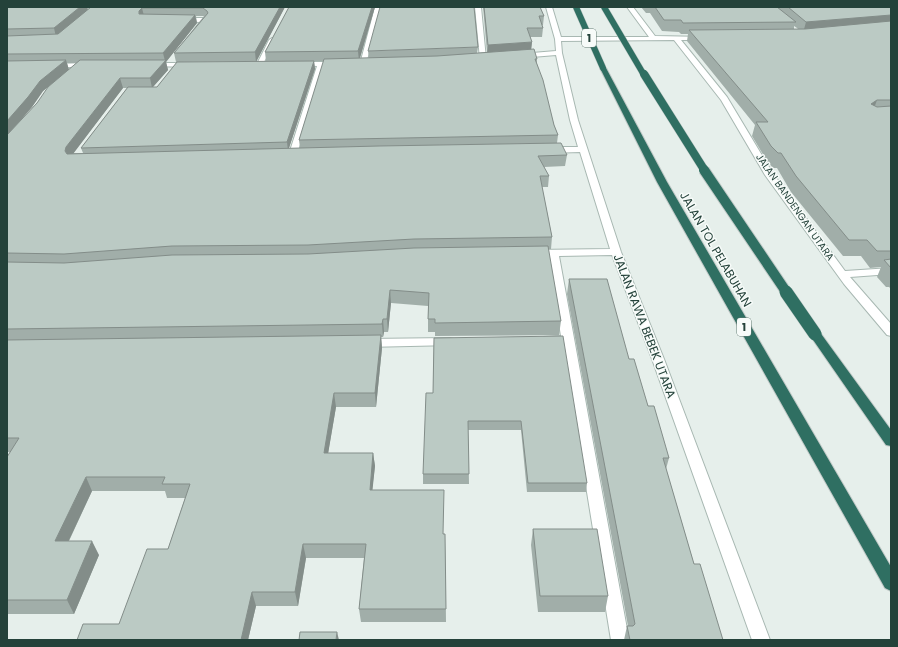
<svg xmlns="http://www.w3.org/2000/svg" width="898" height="647" font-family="Poppins,sans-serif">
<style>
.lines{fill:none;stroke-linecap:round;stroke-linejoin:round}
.minor-casing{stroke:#a8b8b2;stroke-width:2}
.motorway-casing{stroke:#c2cac8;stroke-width:2}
.minor{fill:#fff;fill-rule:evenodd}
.motorway{fill:#2f6f62;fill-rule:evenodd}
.motorway-bridge-far3-casing{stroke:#c2cac8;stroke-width:7;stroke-linecap:butt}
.motorway-bridge-far2-casing{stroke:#c2cac8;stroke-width:9;stroke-linecap:butt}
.motorway-bridge-far1-casing{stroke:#c2cac8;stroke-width:12;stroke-linecap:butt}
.motorway-bridge-casing{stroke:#c2cac8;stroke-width:14;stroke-linecap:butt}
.motorway-bridge-far3{stroke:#2f6f62;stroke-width:6}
.motorway-bridge-far2{stroke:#2f6f62;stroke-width:8}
.motorway-bridge-far1{stroke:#2f6f62;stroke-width:10}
.motorway-bridge{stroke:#2f6f62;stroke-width:13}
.wall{fill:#a1aea9;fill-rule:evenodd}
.shaded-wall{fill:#838d89}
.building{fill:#bbcac4;stroke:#838d89}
.labels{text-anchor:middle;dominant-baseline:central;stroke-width:3;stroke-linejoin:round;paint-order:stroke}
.far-street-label{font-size:10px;fill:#24423a;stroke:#f7fbf9}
.shield{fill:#f7fbf9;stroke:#637a73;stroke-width:1}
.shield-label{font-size:11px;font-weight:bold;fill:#24423a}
.street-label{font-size:12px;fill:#24423a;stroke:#f7fbf9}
</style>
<rect width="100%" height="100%" fill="#e6efeb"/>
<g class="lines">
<defs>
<path id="minor" d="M375,7H381L366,64L363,66L360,64Z
M475,7H481L486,59L483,61L480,59Z
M546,7H552L561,37H649L627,7H633L655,36L706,37V39L704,40H681L727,97L772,172L845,271L891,268V274L850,277L891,324V336L887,335L844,284L765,175L721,100L674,40L561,41L562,53L578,120L621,252L664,359L770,640H752L652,359L612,255L559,256L629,640H611L563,344L544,343L542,340L544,337L561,336L548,256H534L529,253L534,250L610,249L580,152L549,153L545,150L549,147H578L570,120L556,55L520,58L517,56L520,54L556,51L555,39Z
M180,18H205L208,20L199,31L197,32L194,30L200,22L178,21V19Z
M272,38L275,40L263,64L258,65L257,64L269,40Z
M298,62H338L341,64L338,66H324L297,154L293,157L289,154L317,66L296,65L295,64Z
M90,63L93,65L92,66L52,68L49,66L52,64Z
M150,63H192L195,65L192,67L148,66V64Z
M450,338L454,339L456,342L454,345L366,347L362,346L360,343L362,340L366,339Z"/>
<path id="motorway" d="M603,66L606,68L667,182L891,567V591L885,588L657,182L600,68Z
M815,330L819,331L891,430V446L886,445L809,334L811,331Z"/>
</defs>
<!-- minor casing -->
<use href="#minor" class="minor-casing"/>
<!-- motorway casing -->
<use href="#motorway" class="motorway-casing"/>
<!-- minor -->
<use href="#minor" class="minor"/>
<!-- motorway -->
<use href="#motorway" class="motorway"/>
<defs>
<path id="motorway-bridge-far3" d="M576,7L603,68
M604,7L644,75"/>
<path id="motorway-bridge-far2" d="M644,74L705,171"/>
<path id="motorway-bridge-far1" d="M704,170L787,293"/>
<path id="motorway-bridge" d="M786,292L815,334"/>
</defs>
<!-- motorway-bridge-far3 casing -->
<use href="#motorway-bridge-far3" class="motorway-bridge-far3-casing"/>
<!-- motorway-bridge-far2 casing -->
<use href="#motorway-bridge-far2" class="motorway-bridge-far2-casing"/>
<!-- motorway-bridge-far1 casing -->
<use href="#motorway-bridge-far1" class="motorway-bridge-far1-casing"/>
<!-- motorway-bridge casing -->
<use href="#motorway-bridge" class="motorway-bridge-casing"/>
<!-- motorway-bridge-far3 -->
<use href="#motorway-bridge-far3" class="motorway-bridge-far3"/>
<!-- motorway-bridge-far2 -->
<use href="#motorway-bridge-far2" class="motorway-bridge-far2"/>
<!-- motorway-bridge-far1 -->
<use href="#motorway-bridge-far1" class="motorway-bridge-far1"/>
<!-- motorway-bridge -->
<use href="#motorway-bridge" class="motorway-bridge"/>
</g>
<!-- wall -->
<path class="wall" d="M7,7H87L88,9L91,7H285L256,62H177L314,61L315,69L289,148H300L299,140L324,61H266L265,52L289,7H375L360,58H369L368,51L478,47L477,53L487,52L483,7H540L544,16L543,25H542L543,28L542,37H530L532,42L531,49L537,59V64L554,125L558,135L557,143L567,155L565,166L544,167L549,176L548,187H542L552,237L551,249H548L561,321L559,335L435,336V332H428V306L391,303L388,332H384L383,337H381L382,348L376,407H336L328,453H373L375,466L372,490L444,534H445L446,622H361L359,609L364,558H306L298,606H256L248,640H77L119,624L168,549L185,498H167L165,491H92L69,541L99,555L74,614H7V457L10,452H7ZM196,16H204L174,53L176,62H177L157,87H153L168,70L166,62L197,23ZM67,63H76L69,70ZM67,71L13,129L32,107L43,91ZM123,88H127L81,148L83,153H73Z
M641,7H891V289L889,287H886L877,277L881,267L870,268L861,256H843L791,192L777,168H773L767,161L752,136L755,125L687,41L688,34H681L679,32L662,31L650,13H646ZM794,26L797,28L798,29H794Z
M569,279L629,359L669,458L666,469L694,564L723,640H624L627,626H628L567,294Z
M434,338L587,483L586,492H527L521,430H468L469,484H423V474L433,393Z
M533,529L608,596L605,612H538L531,545Z"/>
<!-- shaded-wall -->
<path class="shaded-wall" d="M80,7H87L88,11L56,37L54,28Z
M280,7H285L256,62L255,52Z
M372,7H375L359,61L358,51Z
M142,8L144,16L140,19L139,11Z
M195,15L197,23L166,62L168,70L152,88L150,78L165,61L163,53Z
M891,15V26L803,33L806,22Z
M532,42L531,51L487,54L488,45Z
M66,60L69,70L43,91L32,107L7,136V121L40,81Z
M314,61L315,69L288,151L287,142Z
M120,78L123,88L70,158L65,151L66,147Z
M877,100L872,114L871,104Z
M390,290L391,303L388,332L387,319Z
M383,319L384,332L383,337L382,324Z
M381,335L382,348L376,407L375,393Z
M334,393L336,407L326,466L324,453Z
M373,453L375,466L371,504L370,490Z
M86,477L92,491L62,555L55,541Z
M92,541L99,555L74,614L67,600Z
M303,544L306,558L298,606L295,592Z
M252,592L256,606L248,640H241Z
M337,632L339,640H336Z"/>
<!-- building -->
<path class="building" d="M7,7H80L54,28L7,29Z
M91,7H280L255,52L174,53L208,13L207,11L203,8H142L139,11V14L195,15L163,53L7,54V36L58,34Z
M289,7H372L358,51L265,52Z
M380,7H474L478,47L368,51Z
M484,7H540L544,16H539L543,28H527L532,42L488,45Z
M655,7H777L796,22L683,23L681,20H664Z
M788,7H891V15L806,22Z
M891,21V100H877L871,104L877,107L891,106V251H877L867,240H849L796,176L781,153H778L771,146L756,122H768L689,30L805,29Z
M534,49L537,59H535L543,80L554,125L558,135L299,140L324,59L437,56Z
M66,60L40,81L28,97L7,121V61Z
M80,60H166L150,78H120L66,147L65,151L67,154L379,146L561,143L567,155L538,156L549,176H540L552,237L414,239L308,245L172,246L64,254L7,253V135L37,103L48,87Z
M314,61L287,142L81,148L128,87H157L177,62Z
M548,246L561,321L435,323V319H428L429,293L390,290L387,319H383L382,324L7,329V262L64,263L172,255L308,254L414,248Z
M891,259V268L884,260Z
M569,279H607L629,359H634L648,406H654L669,458H663L694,564H700L723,640H630L627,626H633L635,624Z
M381,335L375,393H334L324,453H373L370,490H444L443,534H445L446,609H359L366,544H303L295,592H252L241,640H77L83,624H119L147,549H168L190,484H162L165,477H86L55,541H92L67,600H7V457L19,438H7V340Z
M563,336L587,483H528L521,421H468L469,474H423L426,393H433L434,338Z
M533,529H597L608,596H540Z
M300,632H337L336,640H299Z"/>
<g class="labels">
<!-- far-street labels -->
<g class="far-street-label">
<text transform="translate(795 207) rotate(55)">JALAN BANDENGAN UTARA</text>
</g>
<!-- shield labels -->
<g class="shield">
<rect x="582" y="29" width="14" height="18" rx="3"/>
<rect x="737" y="318" width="14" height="18" rx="3"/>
</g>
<g class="shield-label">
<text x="589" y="38">1</text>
<text x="744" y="327">1</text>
</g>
<!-- street labels -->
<g class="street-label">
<text transform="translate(716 249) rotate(60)">JALAN TOL PELABUHAN</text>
<text transform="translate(645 326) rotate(69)">JALAN RAWA BEBEK UTARA</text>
</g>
</g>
<!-- border -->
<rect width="898" height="647" fill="none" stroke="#24423a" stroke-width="16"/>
</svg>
